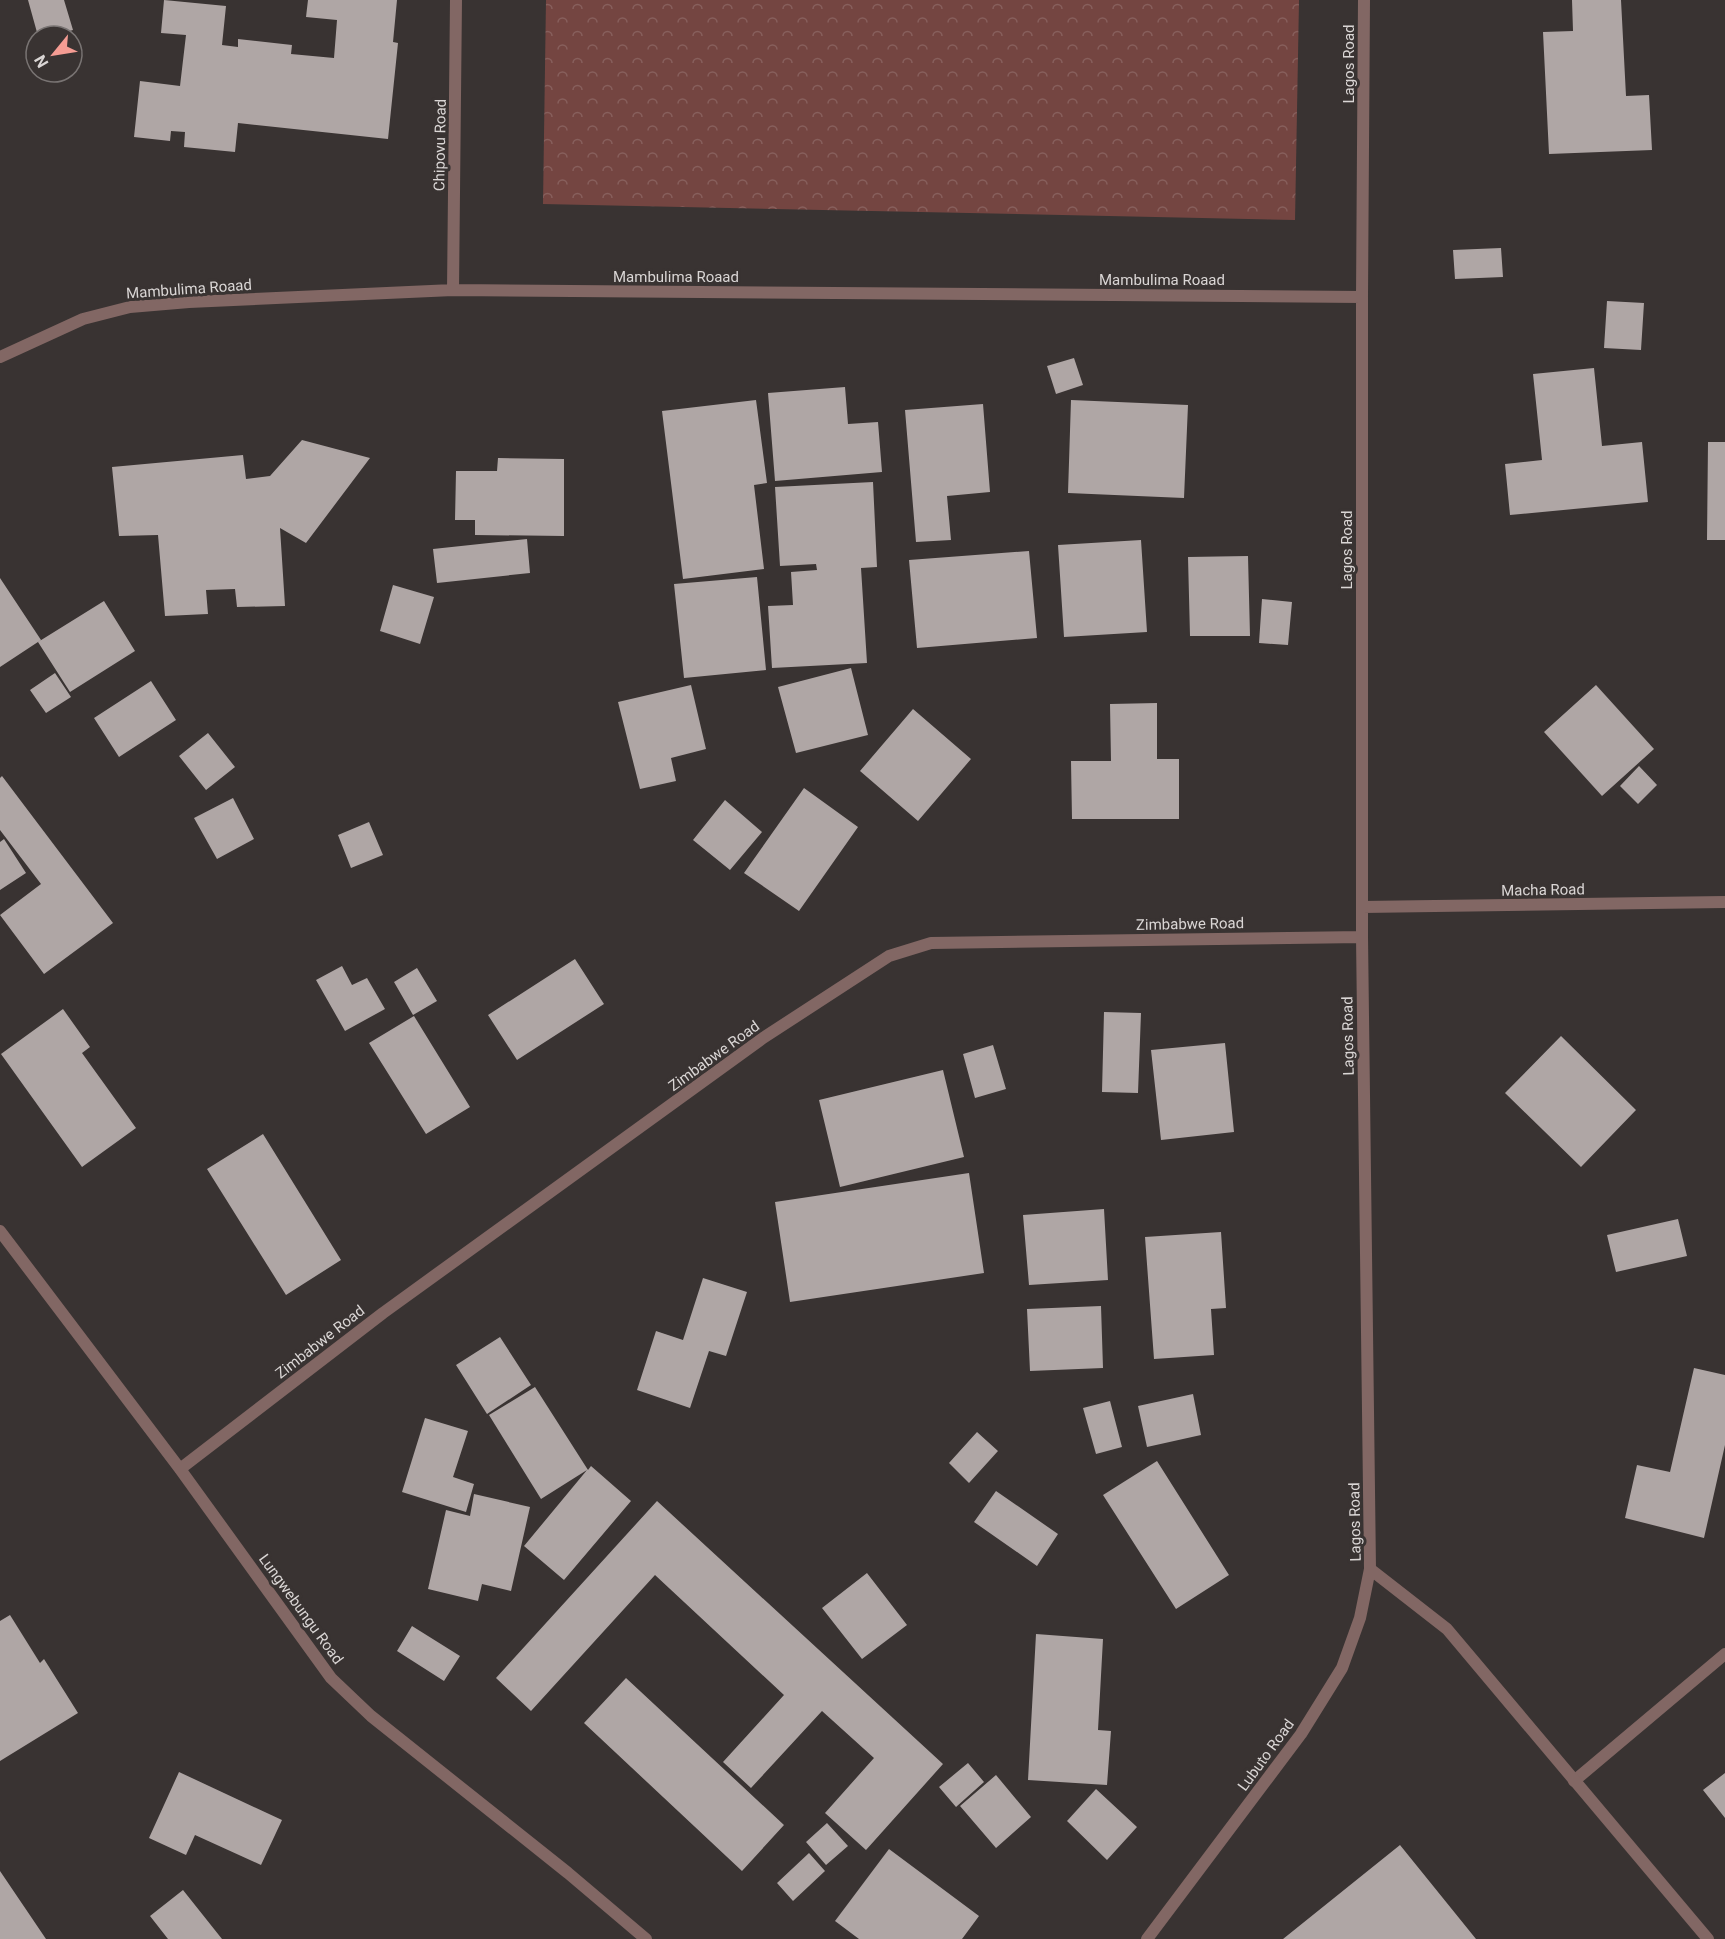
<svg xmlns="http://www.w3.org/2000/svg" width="1725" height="1939" font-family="Roboto,sans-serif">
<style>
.park{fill:url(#park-crowns)}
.building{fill:#afa6a5}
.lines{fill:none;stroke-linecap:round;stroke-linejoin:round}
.lane{stroke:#826764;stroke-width:12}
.street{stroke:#826764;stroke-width:12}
.labels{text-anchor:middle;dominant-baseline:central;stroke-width:6;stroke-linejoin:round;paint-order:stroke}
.street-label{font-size:15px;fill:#dad6d5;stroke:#393332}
</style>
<defs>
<pattern id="park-crowns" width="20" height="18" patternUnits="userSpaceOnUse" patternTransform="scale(1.5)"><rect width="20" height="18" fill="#744541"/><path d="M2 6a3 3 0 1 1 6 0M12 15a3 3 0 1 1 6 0" fill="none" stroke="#875f5c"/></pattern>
</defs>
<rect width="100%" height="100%" fill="#393332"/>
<!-- park -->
<path class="park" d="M546,0H1299L1295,220L543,204Z"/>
<!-- building -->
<path class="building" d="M28,0H64L73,30L53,36H38Z
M164,0L226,6L222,45L238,47V39L292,45L291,54L334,58L337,20L306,17L308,0H397L393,42L398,43L388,139L238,123L235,152L184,147L185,132L171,131L170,141L134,137L140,81L180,86L186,35L161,33Z
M1572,0H1621L1626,96L1649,95L1652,150L1549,154L1543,32L1573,31Z
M1501,248L1503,277L1455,279L1453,250Z
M1607,301L1644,303L1641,350L1604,348Z
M1074,358L1083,385L1056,394L1047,366Z
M1594,368L1602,446L1642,442L1648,502L1510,515L1505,464L1542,460L1533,374Z
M845,387L848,424L878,422L882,472L775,481L768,393Z
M756,400L767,483L754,485L764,569L683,579L662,411Z
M1071,400L1188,405L1184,498L1068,493Z
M983,404L990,492L947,496L951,540L916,542L905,410Z
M302,440L370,458L306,543L280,528L285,606L237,607L235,589L206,590L208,614L165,616L158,535L119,536L112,467L243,455L246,479L270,476Z
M1708,442H1725V540H1707Z
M498,458L564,459V536L475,535V520H455L456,471H497Z
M873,482L877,567L861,568L867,663L772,668L768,606L793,605L791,572L817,570L816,564L780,566L775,487Z
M527,539L530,573L437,583L433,549Z
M1141,540L1147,632L1064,637L1058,545Z
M1029,551L1037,638L917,648L909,560Z
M1248,556L1250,636H1190L1188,557Z
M757,577L766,670L684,678L674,584Z
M0,578L41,640L0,667Z
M393,585L434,597L420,644L380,631Z
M1262,599L1292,602L1288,645L1259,643Z
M104,601L135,651L70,692L38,642Z
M851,668L868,735L796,753L778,687Z
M55,673L71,697L46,713L30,690Z
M151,681L176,720L119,757L94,718Z
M691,685L706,749L671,758L676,781L640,789L618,702Z
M1596,685L1654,749L1602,796L1544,732Z
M1157,703V759H1179V819H1072L1071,761H1111L1110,704Z
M913,709L971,759L918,821L860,771Z
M208,733L235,767L206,790L179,756Z
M1639,766L1657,785L1638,804L1620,786Z
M2,776L113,923L44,974L0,915L41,884L0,830V778Z
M804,788L858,827L799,911L744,873Z
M233,798L254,839L217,859L194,818Z
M725,800L762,832L730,870L693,840Z
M369,822L383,855L351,868L338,835Z
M4,839L26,873L0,890V842Z
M575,959L604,1004L517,1060L488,1015Z
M342,966L352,985L367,978L385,1009L345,1031L316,980Z
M417,968L437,1001L413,1015L394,982Z
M63,1009L90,1047L82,1053L136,1128L82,1167L1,1054Z
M1104,1012L1141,1013L1138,1093L1102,1092Z
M414,1016L470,1107L426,1134L369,1043Z
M1561,1036L1636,1110L1581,1167L1505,1093Z
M1225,1043L1234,1132L1161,1140L1151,1050Z
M993,1045L1006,1089L975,1098L963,1054Z
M943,1070L964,1157L840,1187L819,1100Z
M263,1134L341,1260L286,1295L207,1169Z
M969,1173L984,1273L790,1302L775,1202Z
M1104,1209L1108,1280L1029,1285L1023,1215Z
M1678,1219L1687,1256L1616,1272L1607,1235Z
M1221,1232L1226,1308L1211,1309L1214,1355L1154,1359L1145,1237Z
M703,1278L747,1292L726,1356L709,1351L690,1408L637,1390L656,1331L683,1340Z
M1101,1306L1103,1368L1030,1371L1027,1309Z
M500,1337L531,1385L487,1414L456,1365Z
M1694,1368L1725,1375V1445L1704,1538L1625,1518L1637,1465L1670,1472Z
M535,1387L588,1470L591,1466L631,1501L564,1580L524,1546L587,1470L541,1499L489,1415Z
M1193,1394L1201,1435L1147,1447L1138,1406Z
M1110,1401L1122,1447L1096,1454L1083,1408Z
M425,1418L468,1431L453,1477L474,1484L466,1512L402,1492Z
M977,1432L998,1451L969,1483L949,1463Z
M1157,1461L1229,1575L1176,1609L1103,1495Z
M996,1491L1058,1534L1037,1566L974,1522Z
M474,1494L530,1507L511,1591L482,1584L478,1601L428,1589L446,1510L470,1516Z
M657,1501L943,1764L866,1850L825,1813L874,1758L822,1711L751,1788L723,1762L784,1695L655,1575L531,1711L496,1678Z
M867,1573L907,1625L862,1659L822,1608Z
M10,1615L40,1663L44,1659L78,1713L0,1761V1621Z
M412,1626L460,1656L444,1681L397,1651Z
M1036,1634L1103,1639L1098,1730L1111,1731L1107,1785L1028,1780Z
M626,1678L784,1825L742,1871L584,1723Z
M968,1763L984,1782L956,1807L939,1787Z
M179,1772L282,1820L261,1865L195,1835L186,1855L149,1838Z
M1725,1773V1818L1703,1790Z
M996,1775L1031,1817L996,1848L960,1806Z
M1096,1789L1137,1827L1107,1860L1067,1821Z
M827,1823L848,1846L826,1865L806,1842Z
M1400,1845L1476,1939H1283Z
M889,1849L979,1916L962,1939H859L835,1921Z
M809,1853L825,1871L793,1901L777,1883Z
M0,1871L46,1939H0Z
M183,1890L222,1939H168L150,1916Z"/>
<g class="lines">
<!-- lane -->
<path class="lane" d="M1574,1781L1725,1654"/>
<!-- street -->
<path class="street" d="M1364,0L1362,297V937L1370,1569L1447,1629L1708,1939
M453,290L456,0
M0,357L83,319L130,307L189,302L453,290L1362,297
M1362,907L1725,902
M0,1231L180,1469L331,1678L371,1716L568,1873L646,1939
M180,1469L383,1313L763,1038L889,956L931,943L1362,937
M1147,1939L1301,1734L1342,1668L1360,1618L1370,1569"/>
</g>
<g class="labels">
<!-- street labels -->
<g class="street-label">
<text transform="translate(1349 64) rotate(-90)">Lagos Road</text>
<text transform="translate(440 145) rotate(-89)">Chipovu Road</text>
<text x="676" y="277">Mambulima Roaad</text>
<text x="1162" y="280">Mambulima Roaad</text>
<text transform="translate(189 289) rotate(-4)">Mambulima Roaad</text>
<text transform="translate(1347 550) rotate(-90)">Lagos Road</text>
<text transform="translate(1543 890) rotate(-1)">Macha Road</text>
<text transform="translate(1190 924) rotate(-1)">Zimbabwe Road</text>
<text transform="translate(1348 1036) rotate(-91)">Lagos Road</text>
<text transform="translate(714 1056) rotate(-36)">Zimbabwe Road</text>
<text transform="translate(320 1342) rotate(-38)">Zimbabwe Road</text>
<text transform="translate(1355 1522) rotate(-91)">Lagos Road</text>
<text transform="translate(301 1609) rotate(54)">Lungwebungu Road</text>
<text transform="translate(1266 1755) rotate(-54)">Lubuto Road</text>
</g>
</g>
<!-- north arrow -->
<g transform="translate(54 54) rotate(240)"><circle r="28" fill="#393332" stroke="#797473" stroke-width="1.5"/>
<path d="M0-4.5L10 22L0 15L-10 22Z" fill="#f59c93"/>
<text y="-9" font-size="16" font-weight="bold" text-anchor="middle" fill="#dad6d5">N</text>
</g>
</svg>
